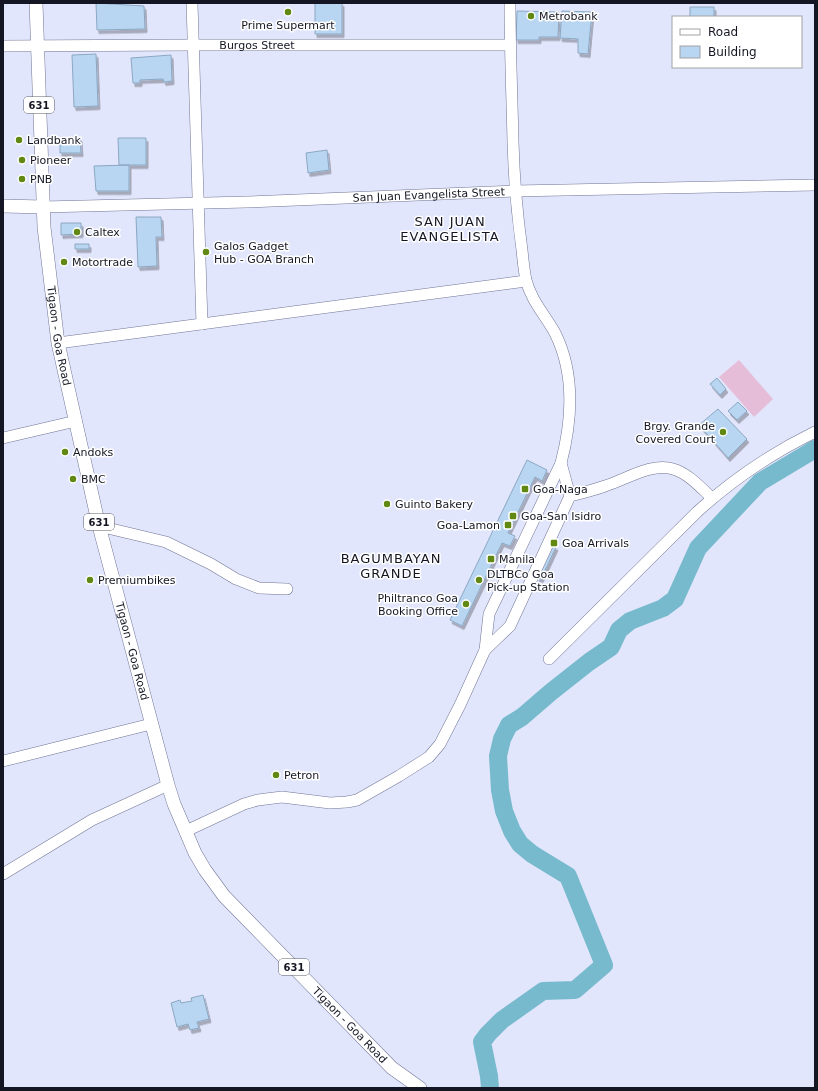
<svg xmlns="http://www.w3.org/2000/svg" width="818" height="1091" font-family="'DejaVu Sans',sans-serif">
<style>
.green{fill:#e5bdd8}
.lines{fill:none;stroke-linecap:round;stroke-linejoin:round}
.river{stroke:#78bacd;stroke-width:18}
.building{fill:#b8d5f1;stroke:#8ba7c2;filter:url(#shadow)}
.minor-casing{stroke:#707595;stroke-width:12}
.major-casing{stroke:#707595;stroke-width:14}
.minor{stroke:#fff;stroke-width:11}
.major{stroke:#fff;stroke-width:13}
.poi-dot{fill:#608813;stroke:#fff;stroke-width:1.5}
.labels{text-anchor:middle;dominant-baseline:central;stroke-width:3;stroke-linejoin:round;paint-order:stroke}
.shield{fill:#fff;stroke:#5a5c65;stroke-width:1}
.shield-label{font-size:10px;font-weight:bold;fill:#141623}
.poi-label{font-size:11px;fill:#141623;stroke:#fff;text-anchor:start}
.street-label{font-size:11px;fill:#141623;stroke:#fff}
.quarter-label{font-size:13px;letter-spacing:1px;fill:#141623;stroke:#fff}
</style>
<defs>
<filter id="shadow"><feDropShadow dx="2" dy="3.5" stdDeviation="0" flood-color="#0004"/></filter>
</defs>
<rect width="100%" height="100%" fill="#e2e6fc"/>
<!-- green -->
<path class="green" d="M739,360L773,399L754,417L719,377Z"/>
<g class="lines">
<!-- river -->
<path class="river" d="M490,1088L489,1076L482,1042L488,1034L502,1020L543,991L575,990L604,965L568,876L532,854L520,844L512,831L504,811L500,790L498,756L502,739L509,725L522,717L551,692L589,662L611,647L619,630L630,621L663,608L675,599L698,548L760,482L815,449"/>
</g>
<!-- building -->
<path class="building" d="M96,3L144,6L145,29L97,30Z
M315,3H342V34H315Z
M690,7H714V17H690Z
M517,11L559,12L558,37H539V40H516Z
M562,11L592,12L588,54L578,53V39L560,38Z
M96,54L98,106L74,107L72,55Z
M171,55L172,81L164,82L163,79L140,80V83H133L131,58Z
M80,138L81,153H60V139Z
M118,138H146V165H119Z
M327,150L329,170L308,173L306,153Z
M129,165V191H96L94,166Z
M136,217H161L162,237H156L157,266L138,267Z
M61,223H81V234L61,235Z
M75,244H89V249H75Z
M717,378L726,389L720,395L710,384Z
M738,402L747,411L737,420L728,411Z
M718,409L747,439L728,458L699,425Z
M527,460L547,470L542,481L535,477L508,533L515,536L510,546L502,543L462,626L450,620Z
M552,545L556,547L541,579L537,578Z
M203,995L209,1019L197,1022L199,1028L190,1030L188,1024L177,1027L171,1003L180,1000L181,1003L192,1001L191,998Z"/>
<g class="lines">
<defs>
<g id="minor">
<path d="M192,3L202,324"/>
<path id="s1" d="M3,46L193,45H510"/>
<path id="s2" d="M43,207L247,202L515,191L815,185"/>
<path d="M58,343L526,281"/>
<path d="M3,438L76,421"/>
<path d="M570,496C582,493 594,490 605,486C625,480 652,462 673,469C688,473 701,488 712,498"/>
<path d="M99,526L166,542L211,564L236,579L259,588L287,589"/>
<path d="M485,650L510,626L570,496L561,463"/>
<path d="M549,659L697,512C732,480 772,453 815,432"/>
<path d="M3,761L151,724"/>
<path d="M186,831L244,804L258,800L282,797L330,803L347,802L357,800L399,776L429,757L440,744L460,705L485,650L489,614L561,463C572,421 575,373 555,333C545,315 531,300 526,280C524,271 523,260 522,250C517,214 514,178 513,142C512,96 510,49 510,3"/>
<path d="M3,874L92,820L168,785"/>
</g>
<g id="major">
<path id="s3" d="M36,3L44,227L58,343L99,526L168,785L174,804L195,853L205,870L224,896L392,1068L420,1088"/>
<path d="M3,206L43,207"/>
</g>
</defs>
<!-- minor casing -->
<use href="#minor" class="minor-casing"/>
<!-- major casing -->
<use href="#major" class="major-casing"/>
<!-- minor -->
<use href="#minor" class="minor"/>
<!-- major -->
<use href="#major" class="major"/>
</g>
<!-- markers -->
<g class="poi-dot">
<circle cx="288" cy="12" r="4"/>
<circle cx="531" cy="16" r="4"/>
<circle cx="19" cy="140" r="4"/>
<circle cx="22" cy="160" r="4"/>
<circle cx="22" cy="179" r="4"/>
<circle cx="77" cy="232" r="4"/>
<circle cx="206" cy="252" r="4"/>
<circle cx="64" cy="262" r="4"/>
<circle cx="723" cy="432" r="4"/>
<circle cx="65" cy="452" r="4"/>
<circle cx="73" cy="479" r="4"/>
<rect x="521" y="485" width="8" height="8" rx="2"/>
<circle cx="387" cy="504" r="4"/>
<rect x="509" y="512" width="8" height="8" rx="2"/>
<rect x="504" y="521" width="8" height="8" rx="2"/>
<rect x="550" y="539" width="8" height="8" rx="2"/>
<rect x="487" y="555" width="8" height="8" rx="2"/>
<circle cx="90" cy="580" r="4"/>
<circle cx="479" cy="580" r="4"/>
<circle cx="466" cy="604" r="4"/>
<circle cx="276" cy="775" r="4"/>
</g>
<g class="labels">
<!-- shield labels -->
<g class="shield">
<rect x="24" y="97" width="30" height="16" rx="3"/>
<rect x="84" y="514" width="30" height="16" rx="3"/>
<rect x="279" y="959" width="30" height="16" rx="3"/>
</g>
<g class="shield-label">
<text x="39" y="105">631</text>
<text x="99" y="522">631</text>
<text x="294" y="967">631</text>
</g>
<!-- poi labels -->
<g class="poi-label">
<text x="539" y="16">Metrobank</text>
<text x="288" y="25" text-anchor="middle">Prime Supermart</text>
<text x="27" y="140">Landbank</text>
<text x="30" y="160">Pioneer</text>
<text x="30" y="179">PNB</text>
<text x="85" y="232">Caltex</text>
<text x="214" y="246">Galos Gadget<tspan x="214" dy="13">Hub - GOA Branch</tspan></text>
<text x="72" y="262">Motortrade</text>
<text x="715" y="426" text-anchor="end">Brgy. Grande<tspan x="715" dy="13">Covered Court</tspan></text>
<text x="73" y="452">Andoks</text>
<text x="81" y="479">BMC</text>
<text x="533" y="489">Goa-Naga</text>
<text x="395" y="504">Guinto Bakery</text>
<text x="521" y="516">Goa-San Isidro</text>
<text x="500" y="525" text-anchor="end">Goa-Lamon</text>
<text x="562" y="543">Goa Arrivals</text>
<text x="499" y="559">Manila</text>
<text x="487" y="574">DLTBCo Goa<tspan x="487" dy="13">Pick-up Station</tspan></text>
<text x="98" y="580">Premiumbikes</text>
<text x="458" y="598" text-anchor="end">Philtranco Goa<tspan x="458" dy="13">Booking Office</tspan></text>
<text x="284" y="775">Petron</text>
</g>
<!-- street labels -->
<g class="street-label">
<text stroke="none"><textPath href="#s1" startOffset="254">Burgos Street</textPath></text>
<text stroke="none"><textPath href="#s2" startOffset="386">San Juan Evangelista Street</textPath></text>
<text stroke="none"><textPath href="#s3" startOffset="334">Tigaon - Goa Road</textPath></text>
<text stroke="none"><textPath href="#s3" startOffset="658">Tigaon - Goa Road</textPath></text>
<text stroke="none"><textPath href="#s3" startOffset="1102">Tigaon - Goa Road</textPath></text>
</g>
<!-- quarter labels -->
<g class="quarter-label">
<text x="450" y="221">SAN JUAN<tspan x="450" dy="15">EVANGELISTA</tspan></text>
<text x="391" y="558">BAGUMBAYAN<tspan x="391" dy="15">GRANDE</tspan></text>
</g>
</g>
<!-- border -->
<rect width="818" height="1091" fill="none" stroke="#141623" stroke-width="8"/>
<!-- legend -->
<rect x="672" y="16" width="130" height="52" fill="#ffffff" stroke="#a1a2a7"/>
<rect x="680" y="29" width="20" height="6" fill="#ffffff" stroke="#a1a2a7"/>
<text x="708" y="36" font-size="12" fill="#141623">Road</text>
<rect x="680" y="46" width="20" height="12" fill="#b8d5f1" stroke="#a1a2a7"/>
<text x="708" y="56" font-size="12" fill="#141623">Building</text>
</svg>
